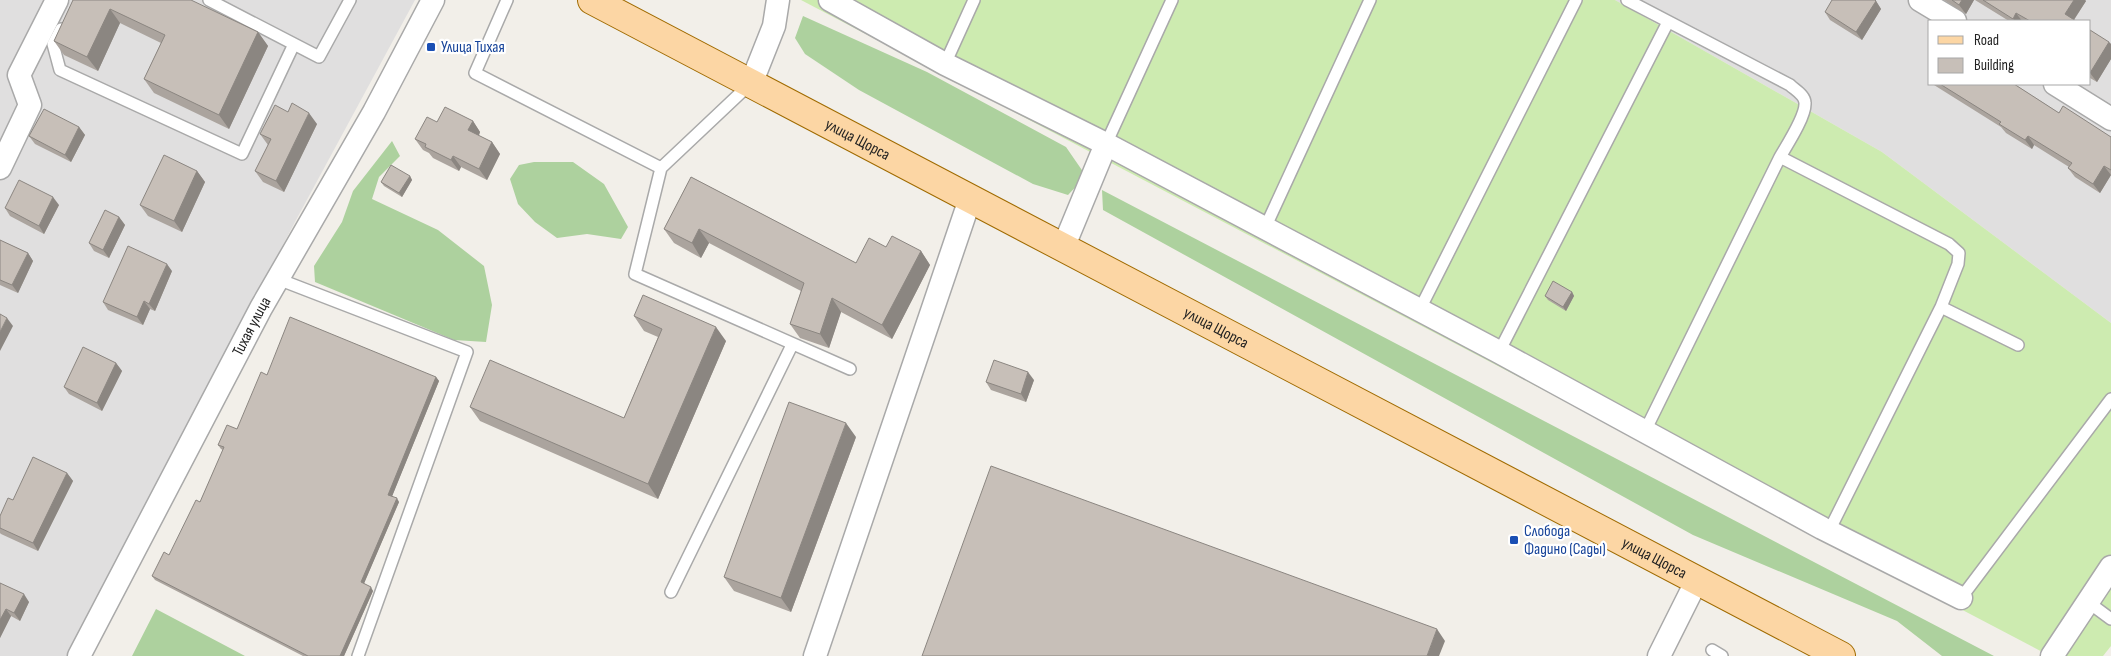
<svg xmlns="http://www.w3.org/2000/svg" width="2111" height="656" font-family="'Sofia Sans Condensed',sans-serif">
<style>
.residential{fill:#e0dfdf;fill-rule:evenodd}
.grass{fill:#cdebb0}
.forest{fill:#add19e}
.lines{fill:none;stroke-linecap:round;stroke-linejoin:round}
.service-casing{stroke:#a9a9a9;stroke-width:14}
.minor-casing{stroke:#a9a9a9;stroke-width:25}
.primary-casing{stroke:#a06b00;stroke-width:30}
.service{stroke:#fff;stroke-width:11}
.minor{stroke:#fff;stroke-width:22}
.primary{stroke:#fcd6a4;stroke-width:28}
.wall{fill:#aba49e}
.shaded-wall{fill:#8b8681}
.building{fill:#c7bfb8;stroke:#8b8681}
.transit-dot{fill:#1a4fb4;stroke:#fff;stroke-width:2}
.labels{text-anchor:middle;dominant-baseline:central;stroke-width:4.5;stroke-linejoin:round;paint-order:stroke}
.transit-label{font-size:16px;fill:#164399;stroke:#fff;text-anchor:start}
.street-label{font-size:16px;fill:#222;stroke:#fff}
</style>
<rect width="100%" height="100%" fill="#f2efe9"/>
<!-- residential -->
<path class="residential" d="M0,0H415L296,220L68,656H0Z
M1615,0H2111V323L1882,152ZM1930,21H2090V84H1930Z"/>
<!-- grass -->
<path class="grass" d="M801,0H1615L1882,152L2111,323V646L2103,656H2050Z"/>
<!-- forest -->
<path class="forest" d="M803,16L927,72L1066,147L1086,176L1068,195L1033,184L859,90L805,54L795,38Z
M392,141L400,156L379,177L372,199L438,230L484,266L492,305L486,342L454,340L315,282L314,266L342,222L353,191Z
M534,162H573L604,184L628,227L621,239L587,234L557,238L535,222L518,204L510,179L519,165Z
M1102,190L1994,656H1942L1897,621L1693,535L1103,210Z
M156,609L245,656H132Z"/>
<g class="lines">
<defs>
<path id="service" d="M209,0L319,57L350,0
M507,0L475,73L661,168L635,274L850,369
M1627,0L1790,85C1795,90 1805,95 1805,103C1806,116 1787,145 1780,157
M61,29L53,44L60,70L242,154L294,44
M945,64L974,0
M1106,144L1172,0
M661,168L750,84
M1265,228L1370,0
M278,279L467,352L358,656
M1419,311L1576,0
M1499,352L1668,22
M1645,431L1780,157L1949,244L1959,253L1958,264L1941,307L2018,345
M1829,531L1941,307
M671,592L792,345
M1961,598L2111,399
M2088,602L2111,619
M1712,650L1722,656"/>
<g id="minor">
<path d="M830,0L945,64L1106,144L1499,352L1822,528L1961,598"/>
<path d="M1920,0L1955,21"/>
<path d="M751,84L774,26L778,0"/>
<path d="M2055,84L2111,119"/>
<path d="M0,168L30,105L19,75L57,0"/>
<path d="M1063,248L1106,144"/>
<path id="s1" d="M79,656L261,308L374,112L433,0"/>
<path d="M815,656L970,199"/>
<path d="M1659,656L1697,580"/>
<path d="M2052,656L2111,567"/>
</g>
<g id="primary">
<path id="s2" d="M592,0L1841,656"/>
</g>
</defs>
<!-- service casing -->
<use href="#service" class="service-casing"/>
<!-- minor casing -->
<use href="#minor" class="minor-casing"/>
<!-- primary casing -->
<use href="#primary" class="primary-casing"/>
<!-- service -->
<use href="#service" class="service"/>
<!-- minor -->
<use href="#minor" class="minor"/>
<!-- primary -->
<use href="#primary" class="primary"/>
</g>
<!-- wall -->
<path class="wall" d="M73,0L258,32L268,46L229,129L154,93L144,79L161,43L120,23L98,71L64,55L54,41Z
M1944,0H1974L1966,14Z
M1975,0H2085L2086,1L2074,20L2076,21H2009Z
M1876,1L1881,9L1862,40L1830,20L1825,12Z
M2090,30L2111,44V59L2097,82L2090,78Z
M1933,84H2014L2059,113L2111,137V175L2100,193L2075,177L2068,168L2069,167L2034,145L2032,149L2006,133L2001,127L1934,85Z
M288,112L317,124L284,192L263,182L255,171L268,145L260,134Z
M473,121L480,132L479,136L492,142L500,154L487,180L461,167L459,171L433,158L429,153L423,150L415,139L437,122Z
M79,127L85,135L71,162L35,144L29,136Z
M197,171L205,182L182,232L148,216L140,205Z
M410,176L412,180L402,197L384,186L381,182Z
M691,177L856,263L886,247L921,251L930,265L892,339L841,312L829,348L800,338L790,324L801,291L709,243L701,258L674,243L664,229Z
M59,205L44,234L10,216L5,208Z
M119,217L125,225L109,258L94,251L89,243Z
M0,240L28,253L33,261L18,293L0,285Z
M172,271L155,311L150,309L143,325L108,310L103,302Z
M1572,292L1574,296L1566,311L1548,300L1545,296Z
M634,316L726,341L658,499L480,421L470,407L624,418L658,337L644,331Z
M116,363L122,371L102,411L69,394L64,387Z
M267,375L436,377L439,381L392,496L399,502L364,583L373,591L344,656H303L155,580L152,576L169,555L200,502L223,450L221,449L218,445L237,429Z
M1034,380L1026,402L991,390L986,382Z
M856,437L791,612L734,591L724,577Z
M67,473L73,481L38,551L1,534L0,533V516L13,500Z
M0,583L29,602L20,621L11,616L0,638Z"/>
<!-- shaded-wall -->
<path class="shaded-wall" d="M1962,0H1974L1966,14L1959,5Z
M2074,0H2085L2086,1L2073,21L2065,14Z
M1876,1L1881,9L1862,40L1856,32Z
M110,9L120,23L98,71L87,57Z
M2016,13L2022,21H2015L2013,19Z
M258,32L268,46L229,129L219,115Z
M2109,42L2111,44V59L2097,82L2090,73Z
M309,113L317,124L284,192L276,181Z
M473,121L480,132L476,141L468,130Z
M79,127L85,135L71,162L65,155Z
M2028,136L2034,145L2032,149L2025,140Z
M492,142L500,154L487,180L479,169Z
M453,156L461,167L459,171L451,160Z
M2104,166L2111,175L2100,193L2093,184Z
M197,171L205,182L182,232L174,221Z
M410,176L412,180L402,197L399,193Z
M53,197L59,205L44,234L39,226Z
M119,217L125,225L109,258L103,250Z
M699,229L709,243L701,258L692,243Z
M921,251L930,265L892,339L882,325Z
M28,253L33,261L18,293L12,285Z
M167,264L172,271L155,311L149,304Z
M1572,292L1574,296L1566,311L1563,307Z
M832,298L841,312L829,348L820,334Z
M144,301L150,309L143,325L137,317Z
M7,318L13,326L0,351V332Z
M716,327L726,341L658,499L648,484Z
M116,363L122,371L102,411L97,403Z
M1028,372L1034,380L1026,402L1021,394Z
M436,377L439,381L391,499L388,495Z
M846,423L856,437L791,612L781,598Z
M67,473L73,481L38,551L33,543Z
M397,498L399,502L363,586L361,582Z
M371,587L373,591L344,656H340Z
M24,594L29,602L20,621L14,613Z
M6,609L11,616L0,638V620Z
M1437,629L1445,641L1439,656H1427Z"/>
<!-- building -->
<path class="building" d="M73,0H191L258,32L219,115L144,79L165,35L110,9L87,57L54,41Z
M1832,0H1875L1876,1L1856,32L1825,12Z
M1952,0H1962L1959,5Z
M1983,0H2074L2065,14L2076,21H2030L2016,13L2013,19Z
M2090,30L2109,42L2090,73Z
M1940,84H2014L2059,113L2063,106L2111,137V170L2104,166L2093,184L2068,168L2072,163L2028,136L2025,140L1999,124L2001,122Z
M292,103L309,113L276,181L255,171L271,139L260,134L275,105L288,112Z
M445,107L473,121L468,130L492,142L479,169L453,156L451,160L425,147L426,144L415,139L427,117L437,122Z
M44,109L79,127L65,155L29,136Z
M164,155L197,171L174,221L140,205Z
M391,165L410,176L399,193L381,182Z
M691,177L856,263L869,238L886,247L892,236L921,251L882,325L832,298L820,334L790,324L804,283L699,229L692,243L664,229Z
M19,180L53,197L39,226L5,208Z
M105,210L119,217L103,250L89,243Z
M0,240L28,253L12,285L0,280Z
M128,246L167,264L149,304L144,301L137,317L103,302Z
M1553,281L1572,292L1563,307L1545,296Z
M643,295L716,327L648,484L470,407L490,360L624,418L662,329L634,316Z
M0,314L7,318L0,332Z
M290,317L436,377L388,495L397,498L361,582L371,587L340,656H308L152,576L164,552L169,555L196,500L200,502L224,447L218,445L227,425L237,429L261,372L267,375Z
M83,347L116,363L97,403L64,387Z
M994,360L1028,372L1021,394L986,382Z
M789,402L846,423L781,598L724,577Z
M33,457L67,473L33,543L0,528V516L8,498L13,500Z
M991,466L1437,629L1427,656H922Z
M0,583L24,594L14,613L6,609L0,620Z"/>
<!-- markers -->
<g class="transit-dot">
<rect x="426" y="42" width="10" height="10" rx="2.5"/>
<rect x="1509" y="535" width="10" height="10" rx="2.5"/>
</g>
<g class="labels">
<!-- transit labels -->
<g class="transit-label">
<text x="441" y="47">Улица Тихая</text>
<text x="1524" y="531">Слобода<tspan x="1524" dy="18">Фадино (Сады)</tspan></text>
</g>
<!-- street labels -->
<g class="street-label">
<text stroke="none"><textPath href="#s2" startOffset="300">улица Щорса</textPath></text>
<text stroke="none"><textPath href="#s1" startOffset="372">Тихая улица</textPath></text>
<text stroke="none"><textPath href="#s2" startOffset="705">улица Щорса</textPath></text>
<text stroke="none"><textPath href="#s2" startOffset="1200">улица Щорса</textPath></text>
</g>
</g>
<!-- legend -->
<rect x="1928" y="20" width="162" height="65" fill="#ffffff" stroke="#a7a7a7"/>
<rect x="1938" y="36" width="25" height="8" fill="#fcd6a4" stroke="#a7a7a7"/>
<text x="1974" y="45" font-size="15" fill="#222222">Road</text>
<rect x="1938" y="58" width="25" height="15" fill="#c7bfb8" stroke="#a7a7a7"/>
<text x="1974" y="70" font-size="15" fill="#222222">Building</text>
</svg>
